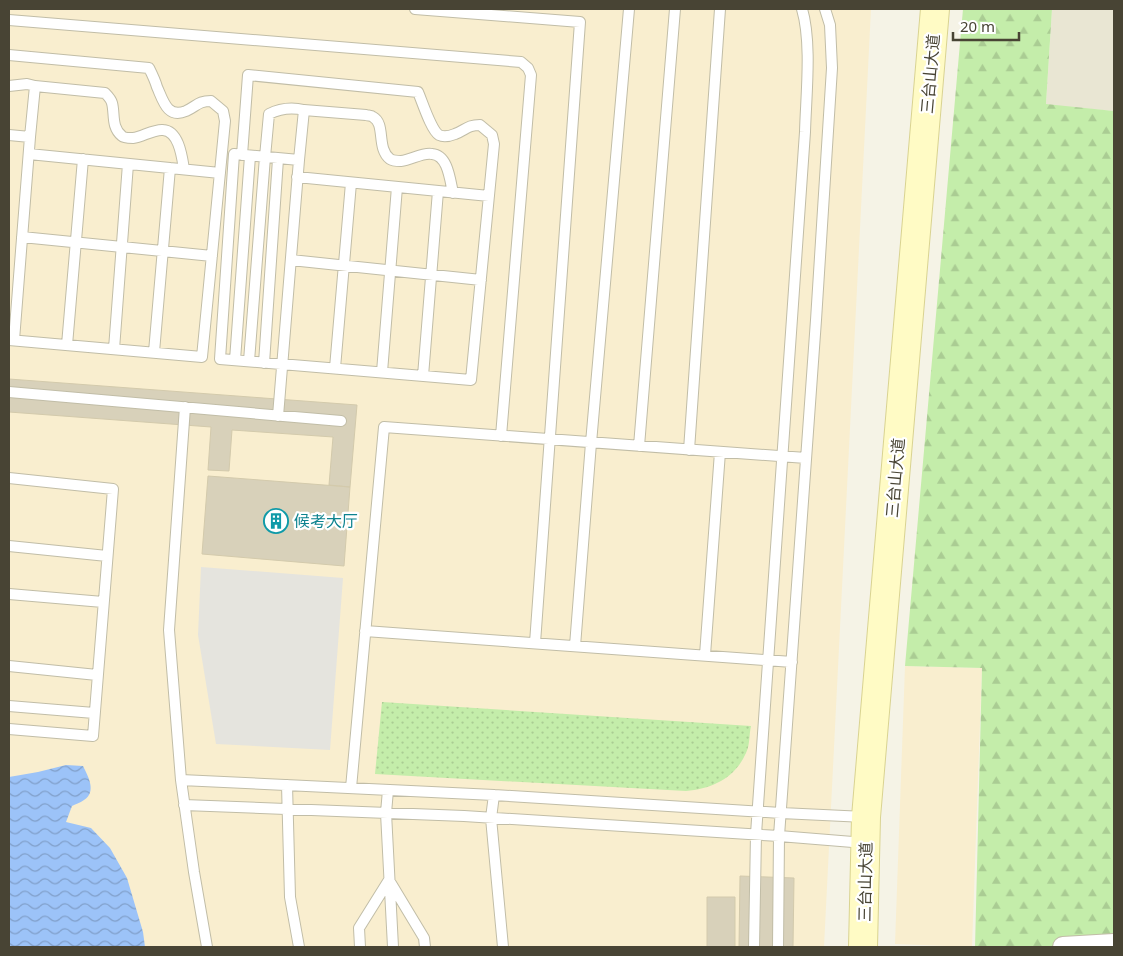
<svg xmlns="http://www.w3.org/2000/svg" width="1123" height="956" font-family="'Noto Sans','Noto Sans SC',sans-serif">
<style>
.residential{fill:#e9e6d3}
.commercial{fill:#f9eecf}
.green{fill:url(#green-dots)}
.forest{fill:url(#forest-firs)}
.parking{fill:#e5e4de}
.water{fill:url(#water-waves)}
.building{fill:#d8d1ba;stroke:#d3caac}
.lines{fill:none;stroke-linecap:round;stroke-linejoin:round}
.service-casing{stroke:#c1bda7;stroke-width:12}
.minor-casing{stroke:#c1bda7;stroke-width:22}
.secondary-casing{stroke:#d9d391;stroke-width:30}
.service{stroke:#fff;stroke-width:10}
.minor{stroke:#fff;stroke-width:20}
.secondary{stroke:#fffbc5;stroke-width:28}
.labels{text-anchor:middle;dominant-baseline:central;stroke-width:4.5;stroke-linejoin:round;paint-order:stroke}
.street-label{font-size:16px;fill:#484434;stroke:#fff}
.culture-label{font-size:16px;fill:#0d838f;stroke:#fff;text-anchor:start}
</style>
<defs>
<pattern id="green-dots" width="8" height="8" patternUnits="userSpaceOnUse" patternTransform="scale(1.25)"><rect width="8" height="8" fill="#c4edaa"/><path d="M2 2h.1M6 6h.1" fill="none" stroke="#aacc93" stroke-width="1.8" stroke-linecap="round"/></pattern>
<pattern id="forest-firs" width="22" height="20" patternUnits="userSpaceOnUse" patternTransform="scale(1.25)"><rect width="22" height="20" fill="#c4edaa"/><path d="M5 1l3.5 6h-7zM16 11l3.5 6h-7z" fill="#aacc93"/></pattern>
<pattern id="water-waves" width="16" height="10" patternUnits="userSpaceOnUse" patternTransform="scale(1.25)"><rect width="16" height="10" fill="#9cc3f8"/><path d="M0 5q4-4 8 0t8 0" fill="none" stroke="#81a0ca"/></pattern>
</defs>
<rect width="100%" height="100%" fill="#f5f3e6"/>
<!-- residential -->
<path class="residential" d="M1052,9H1114V111L1046,105Z"/>
<!-- commercial -->
<path class="commercial" d="M9,9H871L824,947H9Z
M905,666L982,668L972,947L895,944Z"/>
<!-- green -->
<path class="green" d="M382,702L751,726C749,734 750,745 746,753C735,778 712,789 686,791L375,774Z"/>
<!-- forest -->
<path class="forest" d="M963,9H1052L1046,104L1114,111V947H975L982,668L905,666Z"/>
<!-- parking -->
<path class="parking" d="M201,567L343,578L330,750L216,744L198,635Z"/>
<!-- water -->
<path class="water" d="M66,765L83,766C88,776 97,792 84,800C80,803 75,804 72,806L66,822L91,828L110,848L127,878L143,932L145,947H9V777L38,772Z"/>
<!-- building -->
<path class="building" d="M9,379L357,405L350,487L329,485L333,437L232,430L229,471L208,470L211,427L9,412Z
M208,476L350,487L344,566L202,554Z
M740,876L794,878L793,947H739Z
M707,897H735V947H707Z"/>
<g class="lines">
<defs>
<path id="service" d="M415,9L580,22L535,643
M9,20L521,62L528,68L531,75L501,436
M9,55L149,68C152,74 155,80 157,87C163,100 167,119 186,111C197,106 198,101 211,101L223,111L225,121L202,357L9,340
M9,86L27,84L35,86
M9,135L30,137
M29,154L220,173
M242,155L248,75L418,92C422,101 431,130 439,135C443,137 450,136 455,134C466,130 467,125 480,125L492,135L494,144L471,380L220,359L234,154L299,160
M297,177L489,196
M22,237L212,256
M291,260L481,280
M14,340L30,137L35,86L105,93C108,96 111,99 112,103C115,114 111,127 122,136C124,138 130,138 133,138C142,137 154,129 163,130C179,131 182,157 184,169
M67,345L83,159
M114,349L128,164
M154,352L170,168
M235,360L250,156
M249,361L265,157L269,114C281,108 291,107 304,110
M264,363L278,159
M335,368L351,183
M382,372L397,187
M423,376L438,191
M9,392L341,421
M185,407L169,630L181,780L194,872L207,947
M278,416L299,160L304,110L366,115C368,116 371,115 373,117C386,124 376,148 390,159C393,161 398,161 401,161C411,160 423,152 432,154C448,155 450,180 453,193
M639,446L675,9
M689,450L720,9
M9,478L113,489L93,736L9,729
M9,546L107,556
M9,594L103,602
M365,631L792,662
M575,646L591,443L629,9
M705,655L720,452
M9,666L97,675
M9,706L94,713
M181,780L494,795L781,813L865,817
M287,785L290,897L299,947
M351,788L384,427L806,458
M388,790L386,813L393,947
M494,795L491,818L503,947
M184,805L464,816L779,836L865,843
M360,947L359,928L389,880L424,938L425,947
M754,947L756,834L805,132C806,95 812,43 802,9
M778,947L779,836L816,320L832,68L830,25L825,9"/>
<path id="minor" d="M1063,947L1114,944"/>
<path id="secondary" d="M863,947L866,817L935,9"/>
</defs>
<!-- service casing -->
<use href="#service" class="service-casing"/>
<!-- minor casing -->
<use href="#minor" class="minor-casing"/>
<!-- secondary casing -->
<use href="#secondary" class="secondary-casing"/>
<!-- service -->
<use href="#service" class="service"/>
<!-- minor -->
<use href="#minor" class="minor"/>
<!-- secondary -->
<use href="#secondary" class="secondary"/>
</g>
<!-- icons -->
<defs>
<symbol id="building-ring" viewBox="-11 -11 22 22"><circle r="9.5" fill="#fff" stroke="#0f9aa8" stroke-width="1.5"/><path d="M-4-6H4V6H1V3H-1V6H-4ZM-2.5-4.3h1.7v1.8h-1.7ZM.8-4.3h1.7v1.8H.8ZM-2.5-1h1.7V.8h-1.7ZM.8-1h1.7V.8H.8Z" fill="#0f9aa8"/></symbol>
</defs>
<g fill-rule="evenodd">
<use href="#building-ring" x="262" y="507" width="28" height="28"/>
</g>
<g class="labels">
<!-- street labels -->
<g class="street-label">
<text transform="translate(930 74) rotate(-85)">三台山大道</text>
<text transform="translate(895 478) rotate(-85)">三台山大道</text>
<text transform="translate(865 882) rotate(-89)">三台山大道</text>
</g>
<!-- culture labels -->
<g class="culture-label">
<text x="294" y="521">候考大厅</text>
</g>
</g>
<!-- border -->
<rect width="1123" height="956" fill="none" stroke="#484434" stroke-width="20"/>
<!-- scale -->
<path d="M953 32v8h66v-8" fill="none" stroke="#484434" stroke-width="2.5"/>
<text x="960" y="32" font-size="15" fill="#484434" stroke="#ffffff" stroke-width="4" paint-order="stroke">20 m</text>
</svg>
